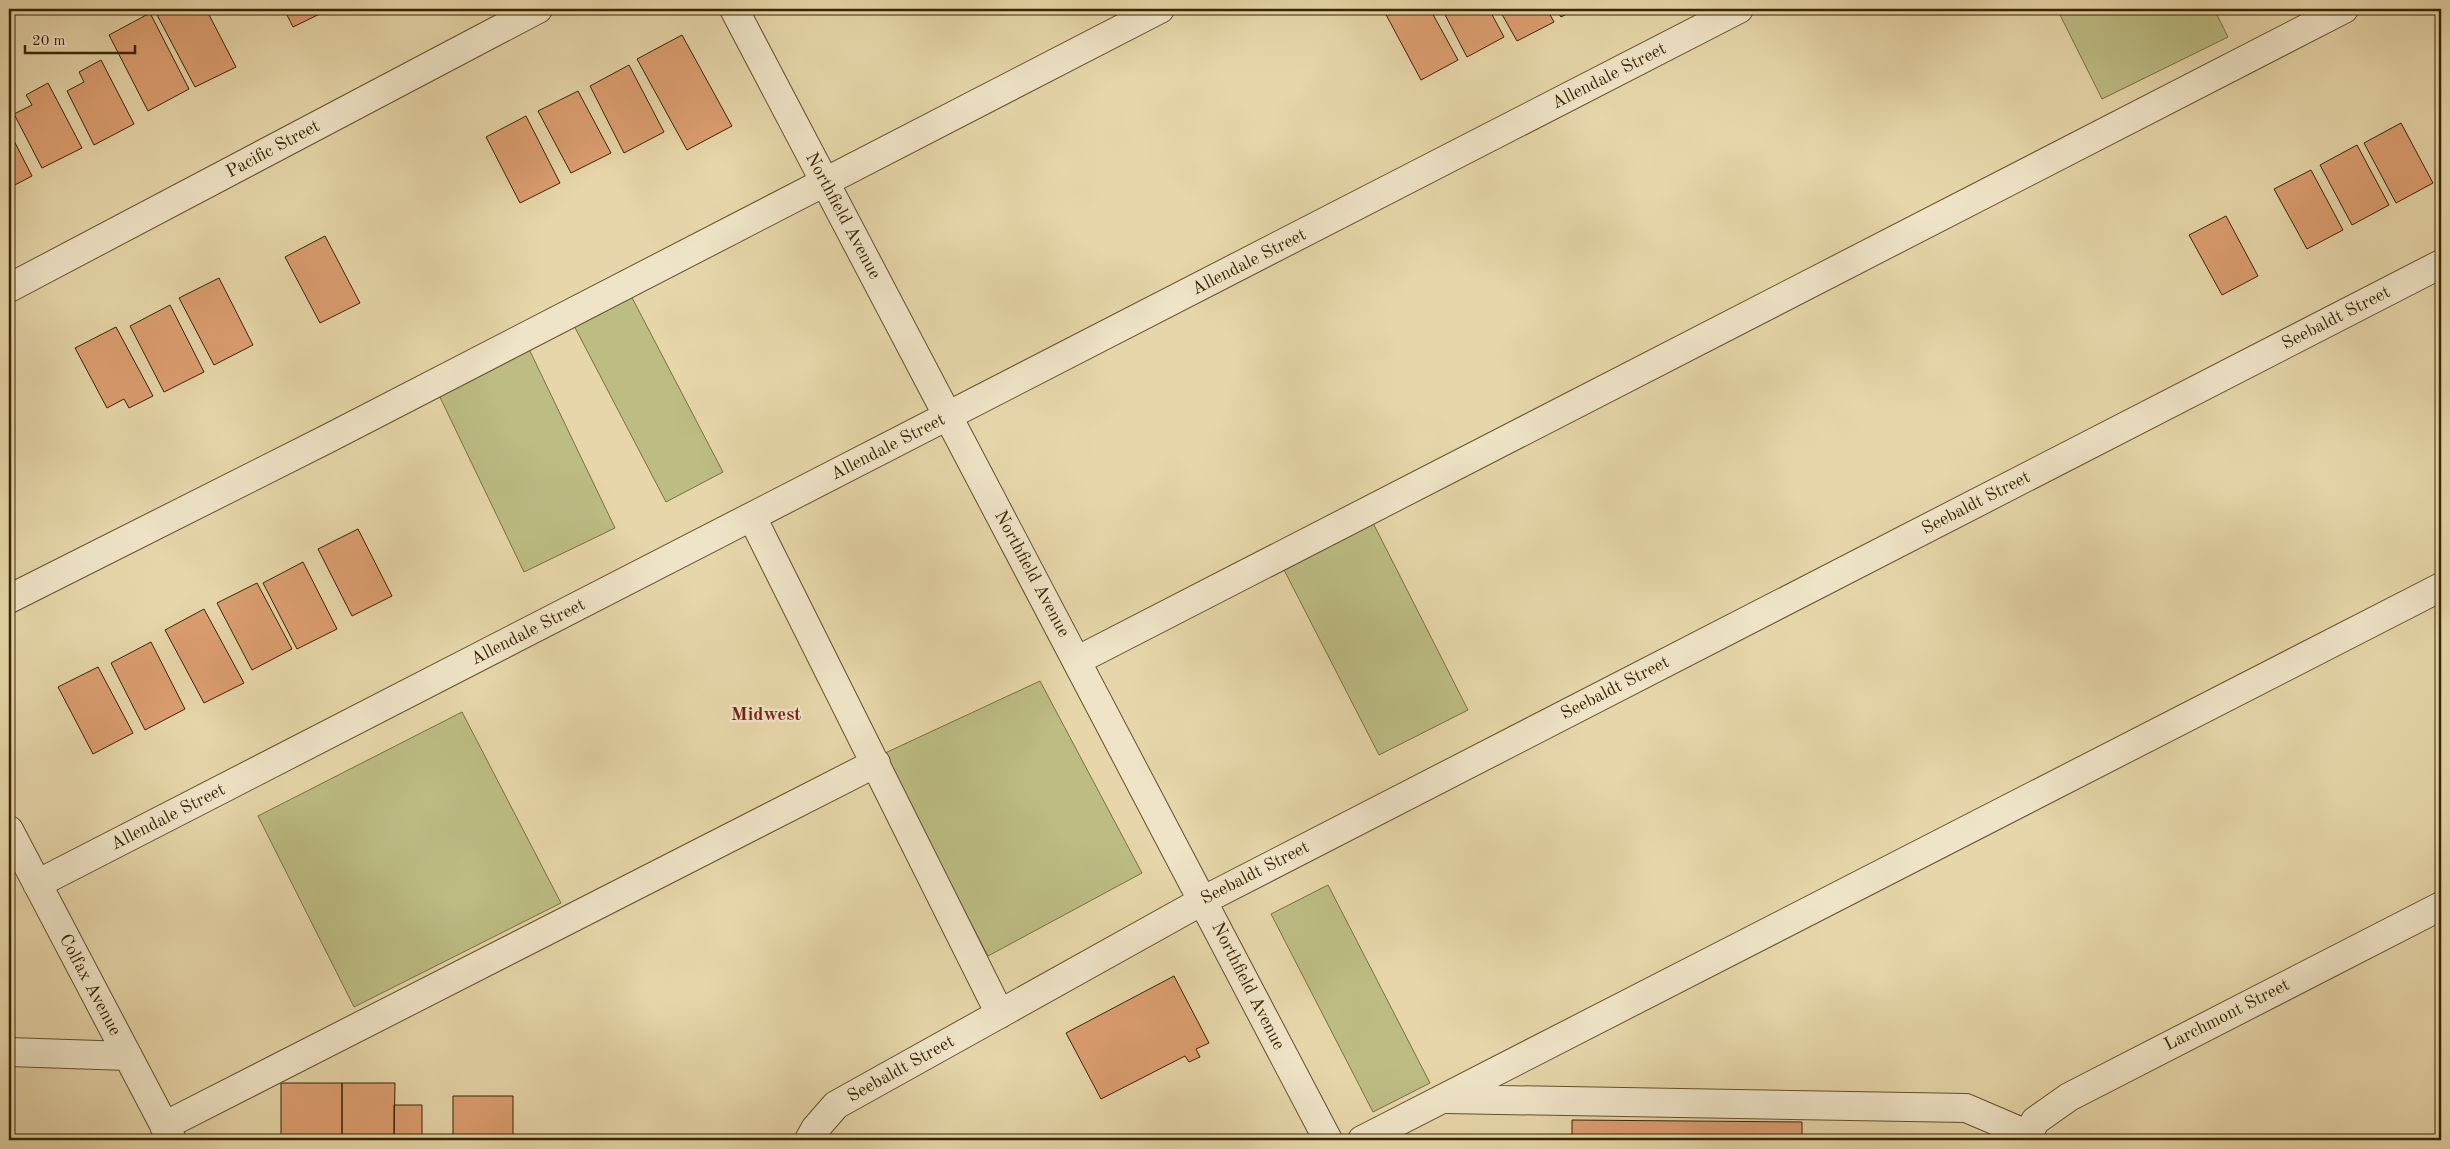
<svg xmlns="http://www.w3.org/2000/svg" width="2450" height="1149" font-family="'Old Standard TT',serif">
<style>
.green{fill:#bcbc83;stroke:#7b7042}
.building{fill:#dc9e70;stroke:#3a2400}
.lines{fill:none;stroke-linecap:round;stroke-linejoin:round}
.minor-casing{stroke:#65502a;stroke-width:30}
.minor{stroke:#efe4c7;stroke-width:28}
.labels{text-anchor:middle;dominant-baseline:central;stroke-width:4.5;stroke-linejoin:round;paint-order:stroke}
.street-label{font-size:18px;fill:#3a2400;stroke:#efe4c7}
.neighbourhood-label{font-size:19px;font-weight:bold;fill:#7a1f14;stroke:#efe4c7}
</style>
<rect width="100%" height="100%" fill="#e6d6a9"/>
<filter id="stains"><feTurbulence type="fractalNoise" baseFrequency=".004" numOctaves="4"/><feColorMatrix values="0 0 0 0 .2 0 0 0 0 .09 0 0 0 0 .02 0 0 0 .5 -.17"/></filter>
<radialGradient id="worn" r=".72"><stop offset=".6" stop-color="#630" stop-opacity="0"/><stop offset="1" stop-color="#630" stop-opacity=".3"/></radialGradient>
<!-- green -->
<path class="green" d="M2057,9H2214L2228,37L2102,99Z
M628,290L723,472L666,502L571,320Z
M528,347L615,528L524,572L437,391Z
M1372,521L1468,710L1379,755L1282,566Z
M1040,681L1142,873L988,956L883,754Z
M462,712L561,903L354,1007L258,816Z
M1328,885L1430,1083L1373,1112L1271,914Z"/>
<!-- building -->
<path class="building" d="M161,9H206L236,67L195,87L155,11Z
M284,9H330L293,27Z
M1383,9H1430L1458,60L1421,80Z
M1442,9H1489L1504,37L1467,57Z
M1499,9H1547L1554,22L1517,41Z
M1556,9H1576L1561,17Z
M150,13L189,89L148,111L109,35Z
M682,35L732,126L687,150L637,59Z
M101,60L134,124L94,145L67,91L84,82L79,72Z
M629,65L664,132L624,153L590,86Z
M48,83L82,148L42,168L14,114L32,105L26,95Z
M578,91L611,153L571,173L538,111Z
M526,116L560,183L520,203L486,137Z
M2401,123L2433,183L2396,203L2364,143Z
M9,131L32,176L9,188Z
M2357,145L2389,205L2352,225L2320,165Z
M2311,170L2343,230L2307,249L2274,189Z
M2226,216L2258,276L2222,295L2189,235Z
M325,236L360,303L320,323L285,257Z
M219,278L253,345L214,365L179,298Z
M170,305L204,372L164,392L130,326Z
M116,327L153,396L129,408L124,399L107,408L75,348Z
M358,529L392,596L352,616L318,549Z
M303,562L337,629L297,649L263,583Z
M257,583L292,649L252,670L217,603Z
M204,609L244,683L204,703L165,630Z
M151,642L185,709L145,730L111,663Z
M98,667L133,733L93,754L58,687Z
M1174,976L1209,1043L1196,1049L1200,1057L1189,1062L1185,1056L1101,1099L1066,1033Z
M281,1083H342V1140H281Z
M342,1083H395L394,1140H342Z
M453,1096H513V1140H453Z
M394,1105H422V1135L453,1136V1140H394Z
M1572,1120L1802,1122V1140H1572Z"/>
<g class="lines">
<defs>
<path id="minor" d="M734,9L1328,1140
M9,288L538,9
M752,517L1000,1014
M9,599L329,438L1160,9
M1078,660L2344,9
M9,830L172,1140
M37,884L1739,9
M9,1052L128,1056
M1446,1099L1966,1108L2029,1135
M164,1126L876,763
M809,1140L815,1129L836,1105L1204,900L2441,264
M1362,1140L2441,587
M2026,1140L2035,1121L2069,1097L2441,906"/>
</defs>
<!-- minor casing -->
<use href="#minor" class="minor-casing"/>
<!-- minor -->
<use href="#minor" class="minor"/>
</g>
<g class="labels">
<!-- street labels -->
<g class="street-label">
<text transform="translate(1609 76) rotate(-27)">Allendale Street</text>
<text transform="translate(273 149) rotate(-28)">Pacific Street</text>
<text transform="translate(843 216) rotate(62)">Northfield Avenue</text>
<text transform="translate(1249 262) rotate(-27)">Allendale Street</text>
<text transform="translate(2336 318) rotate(-27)">Seebaldt Street</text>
<text transform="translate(888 447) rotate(-27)">Allendale Street</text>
<text transform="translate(1976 503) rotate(-27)">Seebaldt Street</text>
<text transform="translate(1032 574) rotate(62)">Northfield Avenue</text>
<text transform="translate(528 632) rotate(-27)">Allendale Street</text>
<text transform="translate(1615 688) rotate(-27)">Seebaldt Street</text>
<text transform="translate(168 817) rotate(-27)">Allendale Street</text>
<text transform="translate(1255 873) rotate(-27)">Seebaldt Street</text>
<text transform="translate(90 985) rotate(62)">Colfax Avenue</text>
<text transform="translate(1248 986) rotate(63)">Northfield Avenue</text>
<text transform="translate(2227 1015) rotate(-27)">Larchmont Street</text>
<text transform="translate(901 1069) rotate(-29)">Seebaldt Street</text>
</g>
<!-- neighbourhood labels -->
<g class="neighbourhood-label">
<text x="766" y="715">Midwest</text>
</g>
</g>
<!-- margin -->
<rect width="2450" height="1149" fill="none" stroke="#e6d6a9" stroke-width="30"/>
<rect x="10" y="10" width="2430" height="1129" fill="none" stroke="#3a2400" stroke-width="2.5"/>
<rect x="15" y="15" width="2420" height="1119" fill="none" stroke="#3a2400"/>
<!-- scale -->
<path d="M25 45v8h110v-8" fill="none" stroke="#3a2400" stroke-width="2.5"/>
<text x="32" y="45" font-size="15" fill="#3a2400" stroke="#efe4c7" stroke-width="4" paint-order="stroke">20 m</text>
<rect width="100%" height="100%" filter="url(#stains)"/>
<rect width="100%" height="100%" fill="url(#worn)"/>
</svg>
